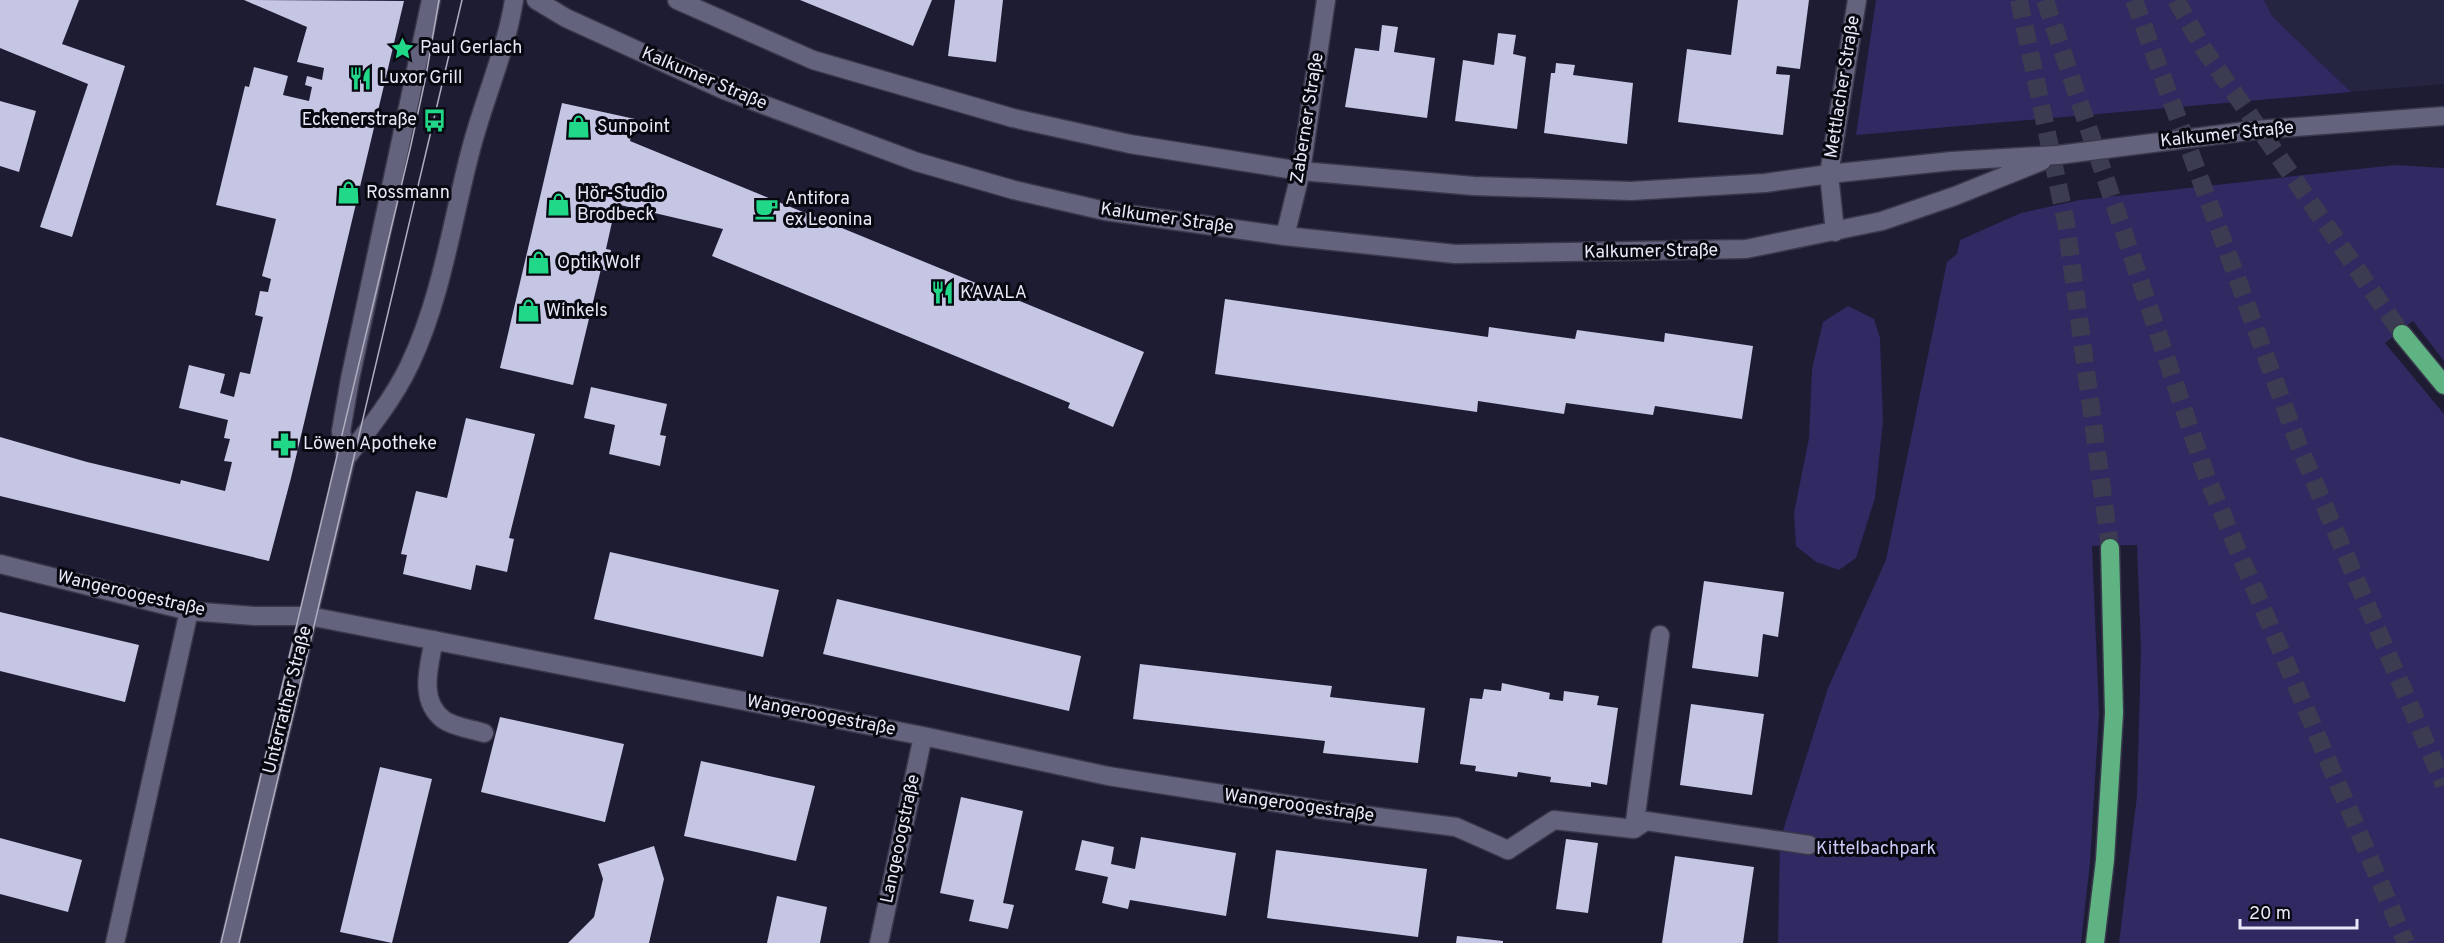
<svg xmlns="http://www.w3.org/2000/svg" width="2444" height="943" font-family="Overpass,sans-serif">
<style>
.built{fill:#252441}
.green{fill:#302962}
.building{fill:#c5c5e4}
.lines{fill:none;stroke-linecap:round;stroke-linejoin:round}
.highway-tunnel{stroke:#3b3b51;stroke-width:18;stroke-dasharray:18 9;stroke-linecap:butt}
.lane-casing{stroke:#39384b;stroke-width:21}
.street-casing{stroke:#39384b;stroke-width:21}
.secondary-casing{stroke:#39384b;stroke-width:21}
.highway-casing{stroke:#39384b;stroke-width:21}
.lane{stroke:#63637e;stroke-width:18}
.street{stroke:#63637e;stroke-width:18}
.secondary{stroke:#63637e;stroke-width:18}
.highway{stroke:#5fb383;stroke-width:18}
.tram{stroke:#aeaec0;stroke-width:1.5}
.labels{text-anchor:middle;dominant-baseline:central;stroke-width:6;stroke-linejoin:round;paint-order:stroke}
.poi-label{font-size:18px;fill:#e7e8f8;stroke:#080811;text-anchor:start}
.street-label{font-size:18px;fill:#e7e8f8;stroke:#080811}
.park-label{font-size:18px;fill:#cbcbf8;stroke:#080811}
</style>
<rect width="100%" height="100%" fill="#1d1c33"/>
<!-- built -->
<path class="built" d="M2264,0H2444V84L2351,92L2272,16Z"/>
<!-- green -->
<path class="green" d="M1876,0H2264L2272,16L2351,92L1856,135Z
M2395,165L2444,168V361L2413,321L2385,343L2444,414V943H2119L2137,796L2141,649L2137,545L2092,546L2099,713L2090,863L2081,943H1778L1780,840L1828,688L1886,560L1947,262L1957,254L1960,240L2021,213L2080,200Z
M1848,306L1874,319L1880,338L1883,421L1875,498L1856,558L1839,570L1816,562L1796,546L1794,513L1809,438L1812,369L1823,322Z"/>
<!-- building -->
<path class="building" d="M0,0H79L62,44L125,66L72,237L40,227L88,84L0,48Z
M244,0L404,1L291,478L269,561L0,496V437L87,462L180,484L181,480L225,491L232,462L224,461L230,439L224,438L228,420L179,408L189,365L225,374L220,393L234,397L240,372L250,374L263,317L255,315L260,291L268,292L271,279L262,276L276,219L216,205L245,86L249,87L254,67L288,76L283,95L309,101L312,87L305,85L307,76L322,80L324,68L297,62L307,27Z
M800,0H932L913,46Z
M955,0H1003L996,62L948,56Z
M1738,0H1809L1800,69L1777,66L1776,74L1790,75L1783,135L1678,122L1687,49L1731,55Z
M1382,25L1398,27L1394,52L1435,58L1427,118L1345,107L1355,48L1379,51Z
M1498,33L1516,35L1513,54L1526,57L1517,129L1455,121L1463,60L1494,65Z
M1556,63L1575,65L1573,75L1633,83L1627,144L1544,133L1551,73H1555Z
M0,101L36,111L19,172L0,166Z
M562,103L635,119L630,141L1144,352L1113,427L1068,408L1070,403L712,256L723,229L616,204L606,249L611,250L607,271L601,269L573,385L500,368Z
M1225,299L1488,337L1489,327L1575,339L1577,330L1664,342L1665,333L1753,346L1742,419L1655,406L1653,415L1566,403L1564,414L1478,401L1477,412L1215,374Z
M591,387L667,404L660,435L666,436L660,466L609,454L615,425L584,418Z
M466,418L535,434L509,538L514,539L507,572L476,565L471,590L403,574L407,555L401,554L416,491L447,498Z
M610,552L779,590L763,657L594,619Z
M1704,581L1784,592L1778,637L1763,634L1758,677L1692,668Z
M837,599L1081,656L1069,711L823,654Z
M0,612L139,645L125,702L0,671Z
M1140,664L1332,686L1330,697L1425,708L1418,763L1323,753L1325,741L1133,719Z
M1502,683L1550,693L1549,699L1563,701L1564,691L1599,696L1597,705L1618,708L1607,785L1591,782V787L1550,782L1551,777L1518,772L1517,777L1475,771L1476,766L1460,764L1470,698L1482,699L1484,689L1501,691Z
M1691,704L1764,714L1752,795L1680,785Z
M500,717L624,744L605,822L481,792Z
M701,761L815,786L796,861L684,836Z
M380,767L432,779L392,943L340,932Z
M961,797L1023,811L1003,903L1014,905L1008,929L969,921L974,900L940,893Z
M1141,837L1236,853L1226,916L1130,900L1128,909L1102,903L1108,877L1075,870L1082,840L1114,847L1111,864L1135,869Z
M0,838L82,860L68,912L0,894Z
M1566,839L1598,843L1588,913L1556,909Z
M654,846L664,879L649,943H568L594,917L603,879L598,864Z
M1276,850L1427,869L1418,937L1267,918Z
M1675,856L1754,867L1743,943H1662Z
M777,896L827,907L820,943H767Z
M1457,936L1503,941V943H1456Z"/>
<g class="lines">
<!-- highway-tunnel -->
<path class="highway-tunnel" d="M2019,0L2066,223L2110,548
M2045,0L2207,478L2406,943
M2134,0L2299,446L2444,785
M2176,0L2203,48L2402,334"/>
<defs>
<path id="lane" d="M434,640C429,666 418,701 444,720C454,727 472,729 484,733
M1634,829L1660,635
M1508,850L1554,820L1634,829L1646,821L1809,845"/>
<path id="street" d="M536,0L566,18L724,90L917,162L1014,190L1105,211L1285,236L1455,254L1746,249L1882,221L1955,196L2042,161
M677,0L813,60L1013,118L1130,144L1301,171L1474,186L1631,191L1765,183L1829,174L1952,161L2058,155L2255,130L2444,116
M1835,232L1829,174L1857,0
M1285,236L1301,171L1326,0
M0,564L189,611L254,616H309L923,736L1108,776L1323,810L1456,827L1508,850
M115,943L189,611
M879,943L923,736"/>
<path id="secondary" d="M346,458L341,431L350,379L431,0
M230,943L346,458C370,428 394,398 410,364C442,296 452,221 471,149C484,99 506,51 514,0"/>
<path id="highway" d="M2402,334L2444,385
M2095,943L2105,860L2114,713L2110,548"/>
</defs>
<!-- lane casing -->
<use href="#lane" class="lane-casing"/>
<!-- street casing -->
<use href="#street" class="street-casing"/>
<!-- secondary casing -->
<use href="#secondary" class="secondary-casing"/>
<!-- highway casing -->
<use href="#highway" class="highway-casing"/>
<!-- lane -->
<use href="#lane" class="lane"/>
<!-- street -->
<use href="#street" class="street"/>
<!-- secondary -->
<use href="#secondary" class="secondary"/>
<!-- highway -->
<use href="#highway" class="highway"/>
<!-- tram -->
<path class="tram" d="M221,943L411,145L426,76L439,0
M239,943L462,0"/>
</g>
<!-- icons -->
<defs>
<symbol id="sight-bare" viewBox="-9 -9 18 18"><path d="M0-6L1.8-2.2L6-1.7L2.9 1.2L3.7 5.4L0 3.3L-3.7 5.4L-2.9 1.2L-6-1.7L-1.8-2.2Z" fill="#20d887" stroke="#080811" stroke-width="2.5" paint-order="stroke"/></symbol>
<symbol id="restaurant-bare" viewBox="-9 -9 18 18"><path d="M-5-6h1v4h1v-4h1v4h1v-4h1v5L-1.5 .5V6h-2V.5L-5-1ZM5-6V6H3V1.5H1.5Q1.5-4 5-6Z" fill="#20d887" stroke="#080811" stroke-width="2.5" paint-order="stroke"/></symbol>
<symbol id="bus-bare" viewBox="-9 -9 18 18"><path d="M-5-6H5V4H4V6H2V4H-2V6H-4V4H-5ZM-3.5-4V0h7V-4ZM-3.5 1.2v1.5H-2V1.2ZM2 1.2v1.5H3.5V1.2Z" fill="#20d887" stroke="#080811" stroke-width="2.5" paint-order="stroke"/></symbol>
<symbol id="shop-bare" viewBox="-9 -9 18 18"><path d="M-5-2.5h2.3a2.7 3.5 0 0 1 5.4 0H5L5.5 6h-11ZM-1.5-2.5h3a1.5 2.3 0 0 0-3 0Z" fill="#20d887" stroke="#080811" stroke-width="2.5" paint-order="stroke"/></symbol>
<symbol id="cafe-bare" viewBox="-9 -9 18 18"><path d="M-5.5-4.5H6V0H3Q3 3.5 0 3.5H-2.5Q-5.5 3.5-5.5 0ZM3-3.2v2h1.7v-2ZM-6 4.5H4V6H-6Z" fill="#20d887" stroke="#080811" stroke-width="2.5" paint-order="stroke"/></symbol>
<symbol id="pharmacy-bare" viewBox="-9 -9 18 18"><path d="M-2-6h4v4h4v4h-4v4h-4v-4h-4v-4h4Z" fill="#20d887" stroke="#080811" stroke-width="2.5" paint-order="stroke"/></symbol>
</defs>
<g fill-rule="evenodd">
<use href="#sight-bare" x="386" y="32" width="33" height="33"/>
<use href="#restaurant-bare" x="344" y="62" width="33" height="33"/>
<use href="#bus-bare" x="418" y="104" width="33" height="33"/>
<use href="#shop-bare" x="562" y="110" width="33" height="33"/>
<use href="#shop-bare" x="332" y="176" width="33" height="33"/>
<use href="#shop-bare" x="542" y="188" width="33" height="33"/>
<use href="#cafe-bare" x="750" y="192" width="33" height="33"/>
<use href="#shop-bare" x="522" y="246" width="33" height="33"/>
<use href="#restaurant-bare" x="926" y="276" width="33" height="33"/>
<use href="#shop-bare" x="512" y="294" width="33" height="33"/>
<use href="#pharmacy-bare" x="268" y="428" width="33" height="33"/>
</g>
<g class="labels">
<!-- poi labels -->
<g class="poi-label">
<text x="420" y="48">Paul Gerlach</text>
<text x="379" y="78">Luxor Grill</text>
<text x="417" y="120" text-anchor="end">Eckenerstraße</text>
<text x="597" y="127">Sunpoint</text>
<text x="366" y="193">Rossmann</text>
<text x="577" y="194">Hör-Studio<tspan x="577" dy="21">Brodbeck</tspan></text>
<text x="785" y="199">Antifora<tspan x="785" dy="21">ex Leonina</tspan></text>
<text x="557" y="263">Optik Wolf</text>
<text x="960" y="293">KAVALA</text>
<text x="546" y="311">Winkels</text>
<text x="303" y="444">Löwen Apotheke</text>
</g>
<!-- street labels -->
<g class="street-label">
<text transform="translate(704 79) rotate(23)">Kalkumer Straße</text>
<text transform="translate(1843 87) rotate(-81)">Mettlacher Straße</text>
<text transform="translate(1308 118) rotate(-81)">Zaberner Straße</text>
<text transform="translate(2227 135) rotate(-6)">Kalkumer Straße</text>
<text transform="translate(1167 219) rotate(8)">Kalkumer Straße</text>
<text transform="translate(1651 252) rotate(-1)">Kalkumer Straße</text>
<text transform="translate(131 594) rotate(13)">Wangeroogestraße</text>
<text transform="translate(288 700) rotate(-76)">Unterrather Straße</text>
<text transform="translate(821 716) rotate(11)">Wangeroogestraße</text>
<text transform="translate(1299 806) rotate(8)">Wangeroogestraße</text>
<text transform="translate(901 839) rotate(-78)">Langeoogstraße</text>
</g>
<!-- park labels -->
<g class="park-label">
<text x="1876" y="849">Kittelbachpark</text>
</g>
</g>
<!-- scale -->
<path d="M2240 919v9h117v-9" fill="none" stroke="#e7e8f8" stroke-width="3"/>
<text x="2249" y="919" font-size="18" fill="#e7e8f8" stroke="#080811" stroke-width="4.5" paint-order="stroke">20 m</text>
</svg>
